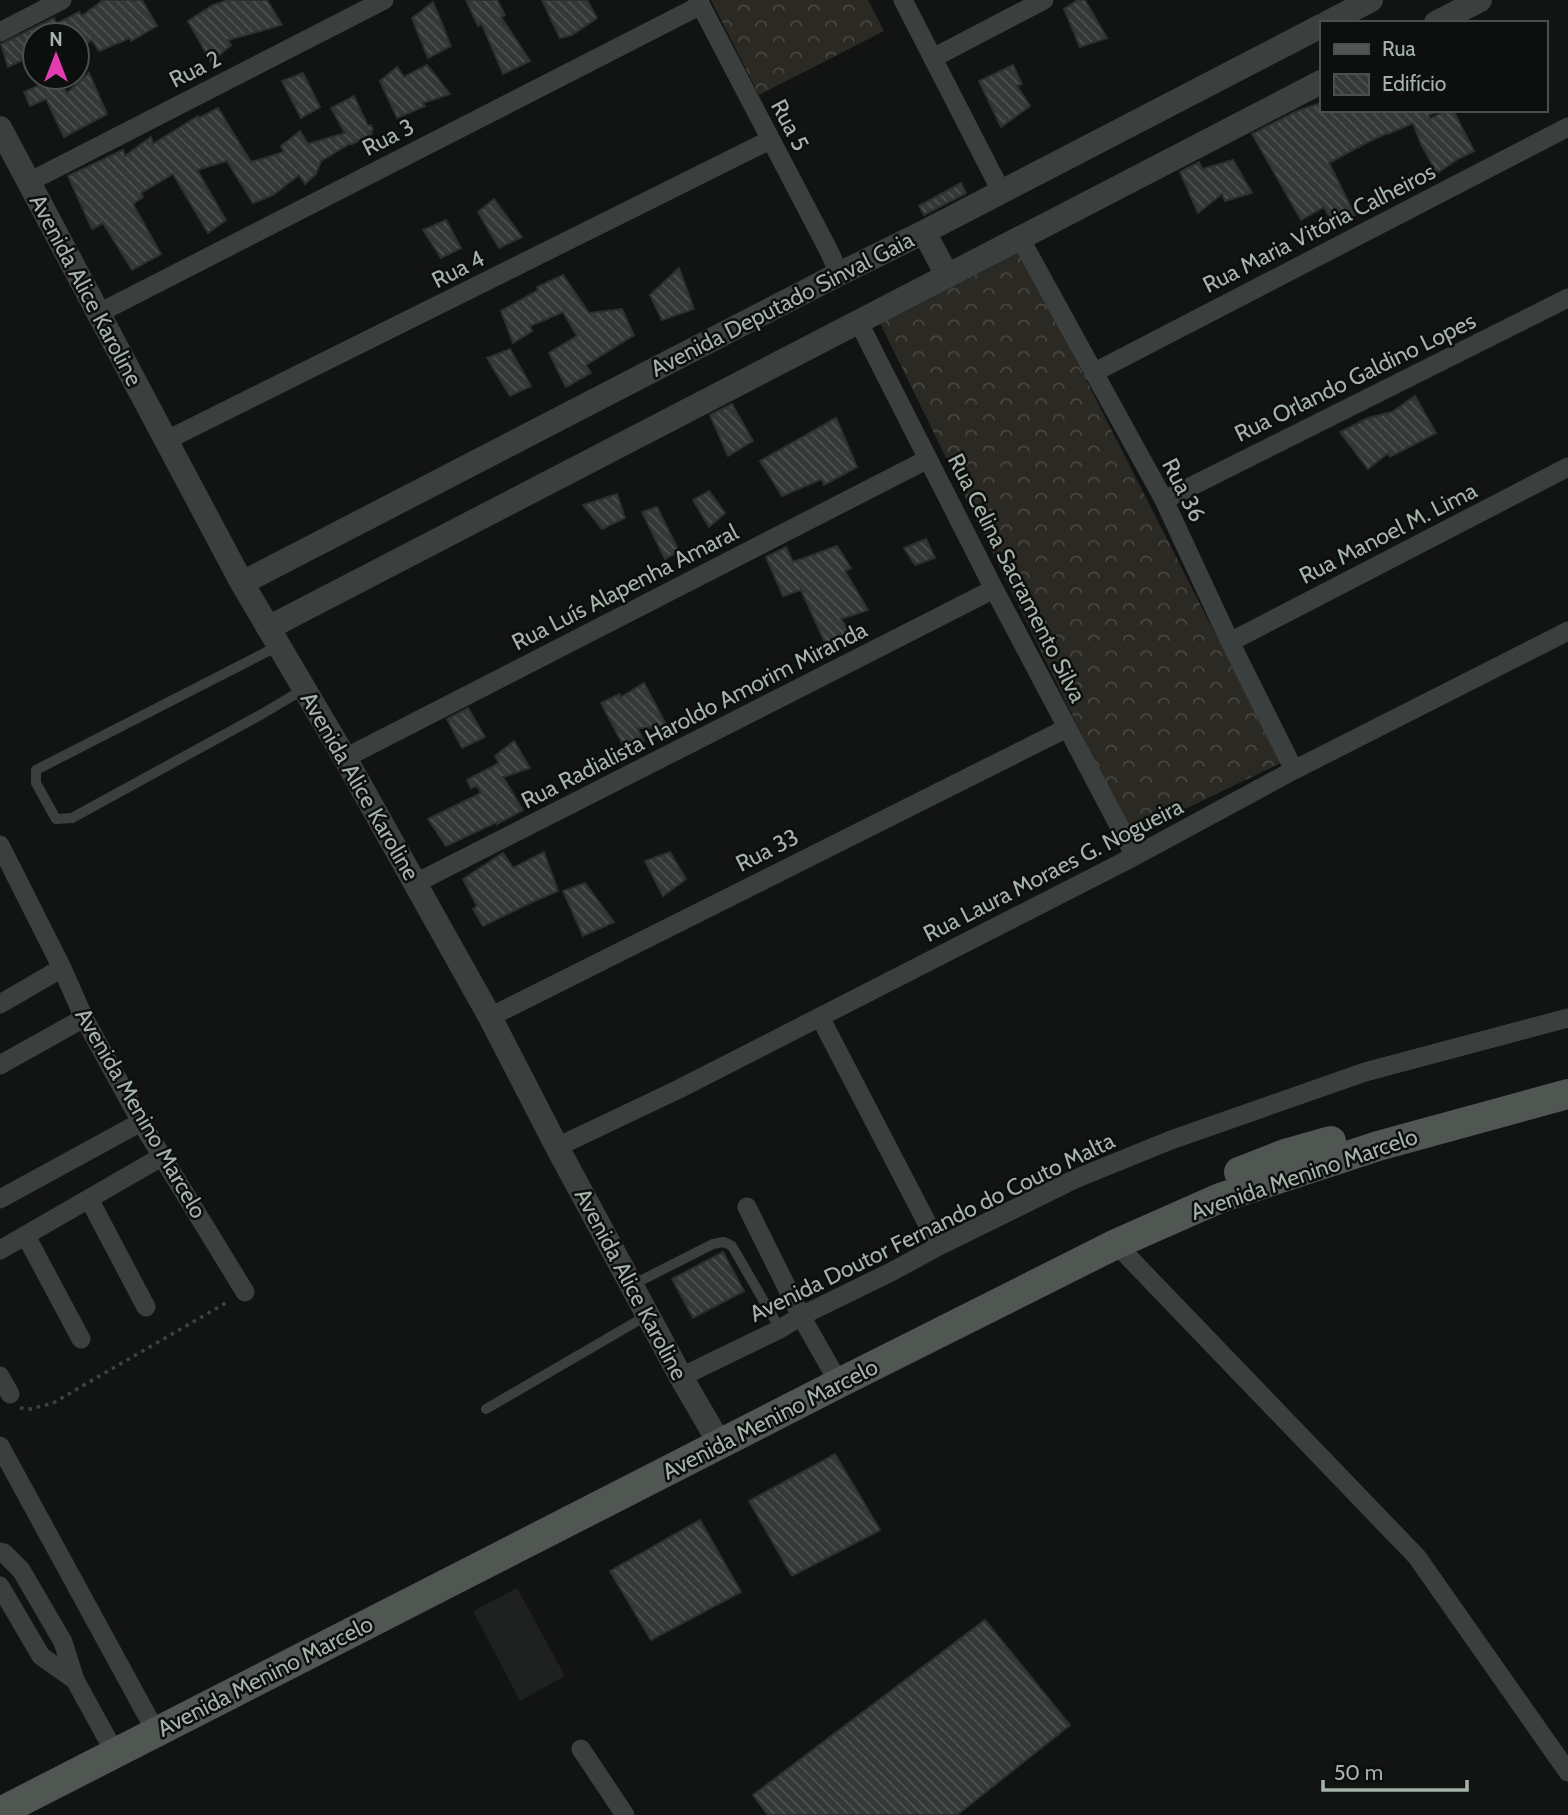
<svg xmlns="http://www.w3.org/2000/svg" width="1568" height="1815" font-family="Cabin,sans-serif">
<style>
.built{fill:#1e2120}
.forest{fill:url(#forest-crowns)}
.building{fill:url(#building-back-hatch);stroke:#2c302e;stroke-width:2}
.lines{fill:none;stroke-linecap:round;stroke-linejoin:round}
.path{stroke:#3e4440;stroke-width:3.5;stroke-dasharray:3.5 5;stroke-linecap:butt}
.service{stroke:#3b3f3d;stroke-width:10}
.minor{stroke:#3b3f3d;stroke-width:19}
.tertiary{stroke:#3b3f3d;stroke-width:24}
.primary{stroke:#505753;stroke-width:30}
.labels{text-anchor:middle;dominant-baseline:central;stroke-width:5;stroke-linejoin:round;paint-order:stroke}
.street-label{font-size:23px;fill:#a5b3aa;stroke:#0d0f0e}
</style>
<defs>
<pattern id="forest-crowns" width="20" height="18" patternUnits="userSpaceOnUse" patternTransform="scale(1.75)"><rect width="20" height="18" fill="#2b2923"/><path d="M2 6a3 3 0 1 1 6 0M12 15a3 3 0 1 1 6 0" fill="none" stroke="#474640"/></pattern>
<pattern id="building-back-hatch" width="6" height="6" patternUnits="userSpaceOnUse" patternTransform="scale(1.75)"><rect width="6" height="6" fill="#343937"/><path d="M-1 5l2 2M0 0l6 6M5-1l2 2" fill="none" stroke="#4e5351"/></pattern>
</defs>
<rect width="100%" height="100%" fill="#121413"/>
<!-- built -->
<path class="built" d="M517,1588L565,1676L520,1701L473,1611Z"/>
<!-- forest -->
<path class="forest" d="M711,0H868L884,31L759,95Z
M1020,250L1281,763L1131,835L878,319Z"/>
<!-- building -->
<path class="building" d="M103,0H142L157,26L131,41L130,38L99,51L92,40L77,48V35H35V54L8,67L1,44L54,18L56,24L79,12L82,16Z
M228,0H267L282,25L228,40L231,45L211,62L188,21L213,5Z
M466,0H497L505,15L501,17L530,61L503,74L482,24L478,26Z
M542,0H587L597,18L572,35L560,38Z
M1078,0H1085L1107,38L1080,47L1064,9Z
M433,2L451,46L428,58L412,18Z
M427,65L450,94L423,103L425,106L397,118L380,81L397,67L404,77Z
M1013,65L1022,84L1017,86L1030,106L1001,127L979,81Z
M89,73L107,114L64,137L46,99L30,106L24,92L57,77L67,93Z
M303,73L320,107L301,118L282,81Z
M354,96L368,126L371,125L373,130L371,131L372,134L352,144L351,143L321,161L316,174L305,184L299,175L273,195L253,203L227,161L197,170L226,220L208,233L173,174L141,193L143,197L133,204L161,254L132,270L103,223L92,229L68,176L123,150L125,156L151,137L153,144L198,116L199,118L218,108L251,162L284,152L281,146L300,131L308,144L345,133L331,108Z
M1321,103V110H1441L1429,115L1430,119L1446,110H1453L1474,151L1458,159L1437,173L1421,144L1413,123L1388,134L1387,133L1362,145L1329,163L1355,215L1334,225L1324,207L1301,220L1252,134L1297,111Z
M1233,160L1252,193L1225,201L1222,194L1198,213L1180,172L1199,162L1202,169Z
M961,183L966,193L924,215L919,206Z
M494,199L522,237L499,248L478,212Z
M446,220L461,248L441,258L423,230Z
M679,268L694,309L662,320L650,295Z
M563,275L589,313L622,309L634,335L586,365L591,373L566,387L549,353L577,336L563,312L530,326L532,331L513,343L501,311L538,290L537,287Z
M510,349L531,386L510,396L487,358Z
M1415,396L1436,433L1390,457L1388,453L1368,469L1340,432L1368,418L1392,412Z
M732,404L753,441L728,456L710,415Z
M836,418L857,467L824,485L822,479L782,496L760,461Z
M709,491L725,513L709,527L693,500Z
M617,494L625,518L602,529L583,505Z
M657,507L679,551L665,559L642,512Z
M926,539L935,558L915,565L904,548Z
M837,546L851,568L845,571L868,610L841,619L852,635L827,647L801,590L783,596L766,557L786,547L793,562Z
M644,683L668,728H637L644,741L622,743L601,703L620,694L621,697Z
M468,708L485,737L462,748L447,719Z
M514,741L530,768L503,777L523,810L497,824V822L446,846L428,819L481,793L477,786L471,788L467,780L499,763L495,756Z
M544,852L558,891L530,903L483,926L473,909L477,906L463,879L503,853L513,868Z
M670,852L686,879L663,896L645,861Z
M585,883L614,922L583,936L563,891Z
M723,1252L744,1291L693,1318L672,1279Z
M835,1454L880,1530L792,1576L749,1501Z
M700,1520L741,1592L651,1640L610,1571Z
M985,1620L1070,1725L957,1815H768L753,1795Z"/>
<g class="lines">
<!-- path -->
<path class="path" d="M20,1408L31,1409L53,1403L229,1301"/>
<!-- service -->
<path class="service" d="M278,646L36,770V783L56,819L72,818L262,714L304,689
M632,1285L713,1244L724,1242L732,1246L780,1329
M486,1409L646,1316"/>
<!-- minor -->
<path class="minor" d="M698,0L830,253L839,274
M903,0L1001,191
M0,32L62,0
M933,58L1044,0
M29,182L384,0
M1020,238L1164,500L1230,642L1294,770
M99,313L701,5
M858,321L994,589L1135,856
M1093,373L1568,127
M167,440L770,140
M1164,500L1568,298
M1230,642L1568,467
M345,758L928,459
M0,845L62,968L84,1018L141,1122L245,1292
M416,883L994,589
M0,1004L62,968
M490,1017L1067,728
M820,1017L939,1246
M0,1065L84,1018
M557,1147L679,1089L1135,856L1294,770L1568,631
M0,1199L141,1122
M89,1199L146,1307
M747,1207L801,1316L839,1383
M26,1236L81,1339
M1116,1244L1417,1557L1568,1772
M0,1250L163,1156
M0,1376L10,1394
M681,1377L780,1329L801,1316L891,1272L939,1246L1075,1179L1171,1140L1365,1072L1568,1018
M0,1446L156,1732
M0,1552L4,1553L21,1570L63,1642L75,1680L115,1753
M0,1586L41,1656L75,1680
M581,1749L625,1815"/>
<!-- tertiary -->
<path class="tertiary" d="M1327,23L1371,0
M1436,23L1480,0
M0,128L242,583L345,758L490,1017L557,1147L681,1377L720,1444
M924,232L947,275
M242,583L839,274L924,232L1321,26
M268,628L1321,82"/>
<!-- primary -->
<path class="primary" d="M1239,1172L1285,1154L1331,1141
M0,1812L839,1383L1116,1244L1220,1198L1378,1146L1568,1094"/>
</g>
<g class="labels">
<!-- street labels -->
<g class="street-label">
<text transform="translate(195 69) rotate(-27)">Rua 2</text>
<text transform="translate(790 125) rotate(62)">Rua 5</text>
<text transform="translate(388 137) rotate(-27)">Rua 3</text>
<text transform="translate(1319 228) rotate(-27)">Rua Maria Vitória Calheiros</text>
<text transform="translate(458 269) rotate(-27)">Rua 4</text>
<text transform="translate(86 290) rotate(62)">Avenida Alice Karoline</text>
<text transform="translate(782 304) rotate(-27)">Avenida Deputado Sinval Gaia</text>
<text transform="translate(1355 377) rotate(-26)">Rua Orlando Galdino Lopes</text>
<text transform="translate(1184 490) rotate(63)">Rua 36</text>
<text transform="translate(1388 533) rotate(-27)">Rua Manoel M. Lima</text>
<text transform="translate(1017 578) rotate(63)">Rua Celina Sacramento Silva</text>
<text transform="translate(625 587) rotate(-27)">Rua Luís Alapenha Amaral</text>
<text transform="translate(694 715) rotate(-27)">Rua Radialista Haroldo Amorim Miranda</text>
<text transform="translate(360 786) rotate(60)">Avenida Alice Karoline</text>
<text transform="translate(767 850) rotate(-27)">Rua 33</text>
<text transform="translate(1053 870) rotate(-27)">Rua Laura Moraes G. Nogueira</text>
<text transform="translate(141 1113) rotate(60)">Avenida Menino Marcelo</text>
<text transform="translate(1304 1174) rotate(-19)">Avenida Menino Marcelo</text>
<text transform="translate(932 1227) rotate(-26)">Avenida Doutor Fernando do Couto Malta</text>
<text transform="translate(631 1284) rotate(62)">Avenida Alice Karoline</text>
<text transform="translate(770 1419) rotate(-27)">Avenida Menino Marcelo</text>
<text transform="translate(265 1676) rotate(-27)">Avenida Menino Marcelo</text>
</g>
</g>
<!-- legend -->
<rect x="1320" y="21" width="228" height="91" fill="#0d0f0e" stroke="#4a514c" stroke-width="2"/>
<rect x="1334" y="44" width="35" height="10" fill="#505753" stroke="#4a514c" stroke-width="2"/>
<text x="1382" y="56" font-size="21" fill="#a5b3aa">Rua</text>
<rect x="1334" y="74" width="35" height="21" fill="url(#building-back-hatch)" stroke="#4a514c" stroke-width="2"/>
<text x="1382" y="91" font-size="21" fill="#a5b3aa">Edifício</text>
<!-- north arrow -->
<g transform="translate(56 56)"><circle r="33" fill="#0d0f0e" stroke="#4a514c" stroke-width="2"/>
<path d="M0-5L12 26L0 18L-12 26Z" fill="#e23cb0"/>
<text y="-10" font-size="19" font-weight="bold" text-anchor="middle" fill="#a5b3aa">N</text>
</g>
<!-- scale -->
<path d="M1323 1780v10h144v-10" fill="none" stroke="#a5b3aa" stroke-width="3.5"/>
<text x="1334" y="1780" font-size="21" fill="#a5b3aa" stroke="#0d0f0e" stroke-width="5" paint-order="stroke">50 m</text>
</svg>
